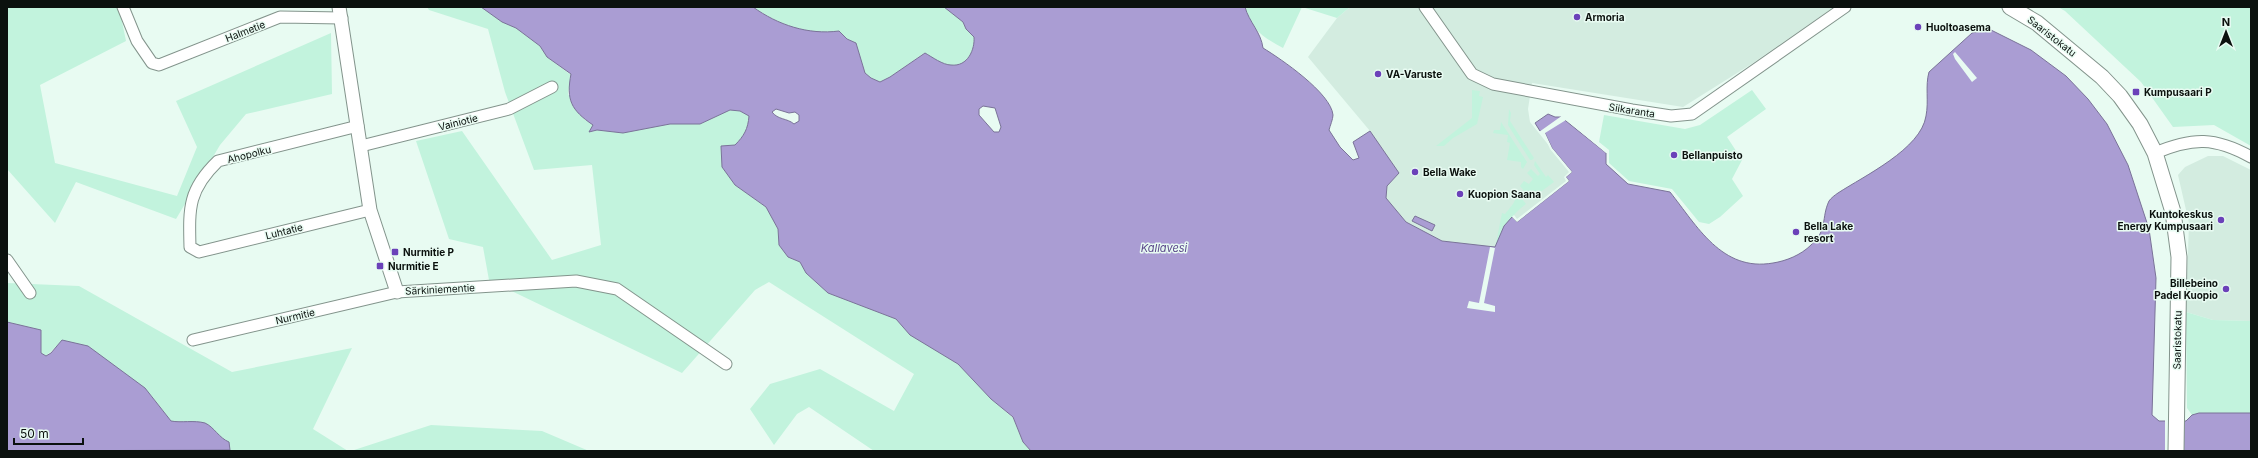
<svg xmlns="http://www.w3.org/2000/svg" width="2258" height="458" font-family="Inter,sans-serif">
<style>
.built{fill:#d3ece0}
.green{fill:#c2f3dd}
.water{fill:#aa9dd3;stroke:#7a7398;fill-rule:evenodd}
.pier{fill:#e8fbf2}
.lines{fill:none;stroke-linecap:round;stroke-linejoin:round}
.minor-casing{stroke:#83948c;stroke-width:13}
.tertiary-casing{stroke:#83948c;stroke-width:15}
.secondary-casing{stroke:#83948c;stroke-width:17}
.minor{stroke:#fff;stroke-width:11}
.tertiary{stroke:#fff;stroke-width:13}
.secondary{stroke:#fff;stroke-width:15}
.poi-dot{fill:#6b41b9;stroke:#e8fbf2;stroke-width:1.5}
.labels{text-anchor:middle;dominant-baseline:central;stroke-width:3;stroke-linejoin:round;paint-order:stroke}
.poi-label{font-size:10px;font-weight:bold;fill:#0b110e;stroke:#e8fbf2;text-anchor:start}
.street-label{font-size:10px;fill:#0b110e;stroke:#e8fbf2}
.water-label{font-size:11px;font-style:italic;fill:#5a468a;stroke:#e8fbf2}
</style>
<rect width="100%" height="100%" fill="#e8fbf2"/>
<!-- built -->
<path class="built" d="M1350,7H1834L1753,63L1683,107L1532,83L1528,109L1530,122L1571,173L1569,181L1495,248L1442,241L1406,222L1386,198L1387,186L1399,173L1370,131L1308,57L1337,18Z
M2208,156H2223L2251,170V321L2213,320L2186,312L2189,223L2178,175L2185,167Z"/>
<!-- green -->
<path class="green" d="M7,7H119L126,41L40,85L55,163L177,196L197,147L176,101L331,33L332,94L246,114L220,145L176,219L76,182L55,223L7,169Z
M427,7H481L502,22L516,28L540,46L547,57L571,75L568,94L584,119L593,125L590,132L597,130L623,133L670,124H700L730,110L740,111L749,116C748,129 744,136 735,145L721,146L722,167L735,185L766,207L778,229L779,245L788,257L800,262L806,273L828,293L896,319L911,335L958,364L991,399L1013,418L1023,442L1031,451H874L809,407L797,414L774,445L750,409L770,384L820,369L894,411L914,374L769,282L755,290L682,373L489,280L483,247L449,239L416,141L462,131L552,260L601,245L592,165L534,170L505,92L488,29L429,10Z
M753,7H944L963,22L966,29L974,37C975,49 968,67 951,65C943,65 932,57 924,53L890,77L880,82L871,78L865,73L856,43L847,39L839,32C808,35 778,25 753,7Z
M1245,7H1350L1337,18L1302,7L1283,48C1263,37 1251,30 1245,7Z
M2058,7H2251V146L2214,125L2173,127L2141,82L2065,11Z
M1472,90L1480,91L1479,96L1483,97L1477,124L1453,138L1444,146H1436L1472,118Z
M1752,90L1766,109L1727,137L1742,160L1732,179L1743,196L1720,217L1709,224L1699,222L1672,189L1629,181L1609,163V150L1599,142L1604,115L1685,129L1700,125Z
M1509,109L1511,113L1510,121L1534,158L1532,160H1530L1508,125Z
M1501,122L1527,162L1523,169L1521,167V162L1507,160L1510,143L1507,142L1508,135L1493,133L1494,130H1500Z
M1535,161L1546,177L1548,175L1554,182L1531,199L1520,186L1524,181L1529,184L1533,179L1527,173L1531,169L1538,176L1540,174L1534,165Z
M1518,194L1526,204C1510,216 1503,229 1495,248L1502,213L1505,214L1513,204Z
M7,283L79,286L232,372L352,348L313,429L348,451H223L230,449L210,426L203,423L171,421L151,395L63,340L46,356L41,353V330L7,322Z
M2186,312L2213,320L2251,321V413H2199L2192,415L2187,408Z
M431,425L542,431L589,451H351Z"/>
<!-- water -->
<path class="water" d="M481,7H753C778,25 808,35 839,31L847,39L856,43L865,73L871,78L880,82L890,77L925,53C932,57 943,65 951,65C968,67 975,49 974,37L966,29L963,22L944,7H1245C1249,22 1261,32 1263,48C1281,59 1331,93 1333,115C1333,119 1330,126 1329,130L1340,147L1353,160L1359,158L1353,142L1370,131L1399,173L1387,186L1386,198L1406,222L1442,241L1495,247L1504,226L1512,217L1517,222L1569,181L1566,177L1572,172L1552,148L1545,133L1540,131L1535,123L1548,114L1555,117H1561L1606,153V164L1628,184L1670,192C1697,226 1722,272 1773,263C1786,261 1801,255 1811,245C1828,230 1821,218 1829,201C1831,198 1835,195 1838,193C1864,176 1921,149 1926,116C1929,101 1925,86 1929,72L1972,33L1989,29L2031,50L2066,76L2088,99L2107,124L2128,165L2149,229L2156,278L2152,415L2159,421H2186L2192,415L2199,413H2251V451H1031L1023,442L1013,417L991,399L958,364L910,335L896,319L828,293L806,273L800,262L788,257L779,245L778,229L766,207L735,185L722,167L721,146L735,145C744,136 748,129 749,116L740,111L730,110L700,124H670L623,133L597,130L589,132L593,125C571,110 566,100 571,74L547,57L540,46L516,28L502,22ZM983,106L995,108L1001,127L999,132H994L979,115V109ZM776,109L789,113L795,112L799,115V121L794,124C787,118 778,120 772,112Z
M1415,216L1435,225L1432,231L1412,221Z
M7,322L41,330V353L46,356L51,353L62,340L88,346L145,388L171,421C181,423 194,420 205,423C214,427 219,438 229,442L230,450L7,451Z"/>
<!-- pier -->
<path class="pier" d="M1955,52L1977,78L1972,82L1955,59L1953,54Z
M1563,115L1608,152L1606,153L1566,120L1545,133L1552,148L1572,172L1566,177L1569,181L1517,222L1512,217L1514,215L1517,219L1566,181L1564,177L1569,172L1550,149L1544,135L1539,132Z
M1490,247L1495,248L1484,303L1495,306V312L1467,308L1469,301L1479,303Z
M2165,419H2183V451H2165Z"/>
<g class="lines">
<defs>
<path id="minor" d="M123,7L137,41L152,63L159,65L280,17L342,18
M1425,7L1472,74L1493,84L1632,110L1671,116L1692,114L1845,7
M358,126L218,161C188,190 189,208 190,247L199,252L370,210
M361,146L509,109L552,87
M2155,153C2193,137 2215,137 2251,157
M7,260L30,293
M193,340L397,292L576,281L617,289L726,364"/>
<path id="tertiary" d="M339,7L370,210L397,292"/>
<path id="secondary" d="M2010,7L2037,23L2102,77L2120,96L2140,124L2155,153L2173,212L2179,257L2176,451"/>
</defs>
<!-- minor casing -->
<use href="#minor" class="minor-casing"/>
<!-- tertiary casing -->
<use href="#tertiary" class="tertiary-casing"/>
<!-- secondary casing -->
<use href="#secondary" class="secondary-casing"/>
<!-- minor -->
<use href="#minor" class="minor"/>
<!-- tertiary -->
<use href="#tertiary" class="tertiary"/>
<!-- secondary -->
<use href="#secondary" class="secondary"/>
</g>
<!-- markers -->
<g class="poi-dot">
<circle cx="1577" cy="17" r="4"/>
<circle cx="1918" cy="27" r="4"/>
<circle cx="1378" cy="74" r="4"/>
<rect x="2132" y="88" width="8" height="8" rx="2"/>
<circle cx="1674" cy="155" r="4"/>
<circle cx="1415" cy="172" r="4"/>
<circle cx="1460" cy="194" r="4"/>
<circle cx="2221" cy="220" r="4"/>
<circle cx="1796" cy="232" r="4"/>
<rect x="391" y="248" width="8" height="8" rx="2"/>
<rect x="376" y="262" width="8" height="8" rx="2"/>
<circle cx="2226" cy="289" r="4"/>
</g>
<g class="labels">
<!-- poi labels -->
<g class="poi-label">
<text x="1585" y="17">Armoria</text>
<text x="1926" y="27">Huoltoasema</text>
<text x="1386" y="74">VA-Varuste</text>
<text x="2144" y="92">Kumpusaari P</text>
<text x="1682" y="155">Bellanpuisto</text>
<text x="1423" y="172">Bella Wake</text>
<text x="1468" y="194">Kuopion Saana</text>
<text x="2213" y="214" text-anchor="end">Kuntokeskus<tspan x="2213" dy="12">Energy Kumpusaari</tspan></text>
<text x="1804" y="226">Bella Lake<tspan x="1804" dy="12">resort</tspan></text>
<text x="403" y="252">Nurmitie P</text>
<text x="388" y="266">Nurmitie E</text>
<text x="2218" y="283" text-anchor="end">Billebeino<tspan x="2218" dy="12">Padel Kuopio</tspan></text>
</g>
<!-- street labels -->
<g class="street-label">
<text transform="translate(245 31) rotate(-21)">Halmetie</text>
<text transform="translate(2052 36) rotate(38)">Saaristokatu</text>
<text transform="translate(1632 110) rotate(9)">Siikaranta</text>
<text transform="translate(458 122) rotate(-14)">Vainiotie</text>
<text transform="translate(249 154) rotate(-14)">Ahopolku</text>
<text transform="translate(284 231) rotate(-14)">Luhtatie</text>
<text transform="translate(440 289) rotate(-3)">Särkiniementie</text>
<text transform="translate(295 316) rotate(-13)">Nurmitie</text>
<text transform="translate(2177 340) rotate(-89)">Saaristokatu</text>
</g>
<!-- water labels -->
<g class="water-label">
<text x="1164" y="248">Kallavesi</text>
</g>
</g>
<!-- border -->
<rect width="2258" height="458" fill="none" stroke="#0b110e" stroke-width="16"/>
<!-- north arrow -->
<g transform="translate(2226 32)" stroke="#e8fbf2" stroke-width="3" paint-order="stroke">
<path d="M0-3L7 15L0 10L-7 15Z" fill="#0b110e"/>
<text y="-6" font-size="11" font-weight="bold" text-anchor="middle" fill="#0b110e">N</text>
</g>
<!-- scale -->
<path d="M14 438v6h69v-6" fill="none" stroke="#0b110e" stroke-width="2"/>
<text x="20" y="438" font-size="12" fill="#0b110e" stroke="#e8fbf2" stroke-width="3" paint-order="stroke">50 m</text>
</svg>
